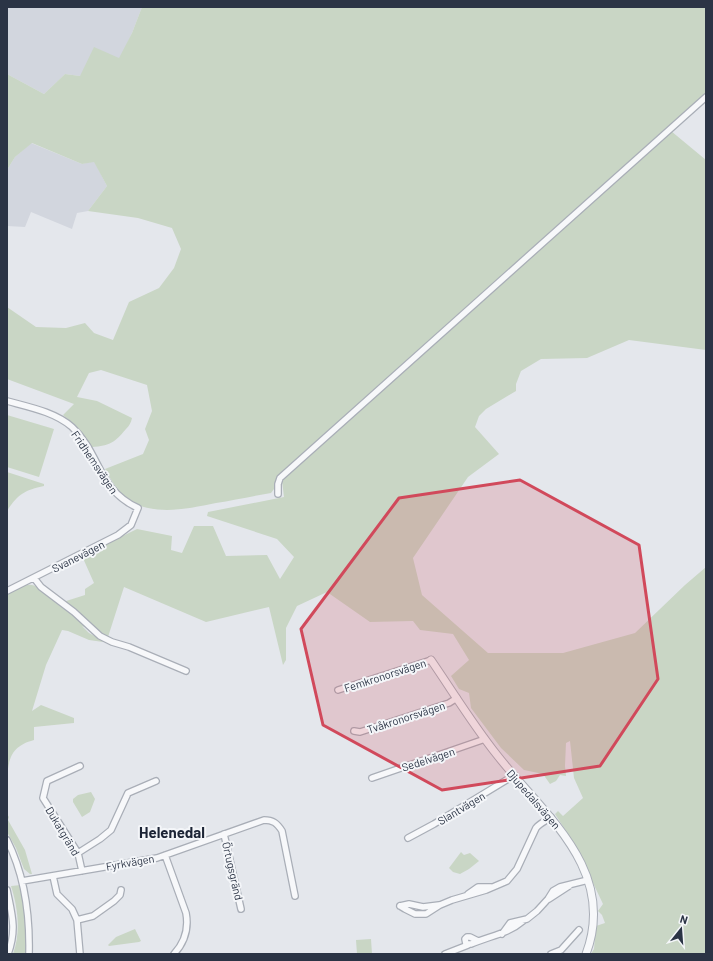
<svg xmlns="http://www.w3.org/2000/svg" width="713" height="961" font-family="Barlow,sans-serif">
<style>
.built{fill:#d2d6de}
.green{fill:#c9d6c5}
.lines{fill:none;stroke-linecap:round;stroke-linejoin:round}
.minor-casing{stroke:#a9aeb7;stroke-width:8}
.tertiary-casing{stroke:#a9aeb7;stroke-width:9}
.minor{stroke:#f7f8fa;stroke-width:5.5}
.tertiary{stroke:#f7f8fa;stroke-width:7}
.marked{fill:#d1495b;fill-opacity:0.2;stroke:#d1495b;stroke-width:3;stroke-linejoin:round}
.labels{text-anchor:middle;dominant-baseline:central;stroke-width:4;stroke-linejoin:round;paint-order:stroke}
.street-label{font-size:11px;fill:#2b3445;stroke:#f4f6f9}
.district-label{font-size:15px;font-weight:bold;fill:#1d2536;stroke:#f4f6f9}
</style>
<rect width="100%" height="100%" fill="#e4e7ec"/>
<!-- built -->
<path class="built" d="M7,7H142L132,33L120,58L80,76L65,74L44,94L7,74Z
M31,143L82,164L94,161L107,186L88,211L77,213L72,229L31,212L25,227L7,226V170L15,157Z"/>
<!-- green -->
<path class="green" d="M142,7H706V93L665,129L276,484L274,489L271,493C253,496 234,500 216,503C191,508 166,514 140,506C123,500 113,484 105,469L143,454L149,440L145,429L152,411L147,385L101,370L89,373L77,397L97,401L132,418C131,423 129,426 126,429C115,442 110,446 92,447L75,425L63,415L74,404L7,379V307L36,327L66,328L85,323L94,333L113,340L129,302L159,288L174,268L181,249L172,228L138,218L88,211L107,186L94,162L82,164L32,143L15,157L7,170V74L44,94L65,74L80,76L94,47L119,58L132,33Z
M671,131L706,160V350L629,340L587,358L541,359L521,371L516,384V391L486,409L479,416L475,427L499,454L468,477L413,558L422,595L488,653H563L635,633L685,585L706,567V954H591L594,949L596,926L605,923L602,915L598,911L603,904L575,845L555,814L558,811L563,816L583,798L574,778L570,741L566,743L565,766L566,776L560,775L556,781L550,784L543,774L524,770L501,748L471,708L469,693L459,689L451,676L469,660L453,634L420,630L413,621L370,622L327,592L297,606L286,628V660L283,665L269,607L206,622L124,587L108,637L82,626L89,633L102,640L103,642L89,640L68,631L62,630L46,665L32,711L41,705L74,718V723L34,727V740C12,746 9,757 7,777V594C17,589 29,580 38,588L40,585L63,602L85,595V589L94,583L82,556L137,529L172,536L171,550L182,553L194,526H213L226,556L267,555L280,579L294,557L277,539L207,516L208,512L284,497L282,481Z
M7,415L54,429L39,477L7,467Z
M7,472L44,484V486C25,490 18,494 7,511Z
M91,792L95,799L90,812L82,817L73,802V799L78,795Z
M7,814L9,817L8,820L25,850L32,874H30L24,869L16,848L7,832Z
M461,852L464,855L470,853L479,861L469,869L460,874L453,872L449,868Z
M21,885L28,926L27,954H13C21,932 18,908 11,886Z
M135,929L141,941L139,942L109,946L108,945L116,937Z
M371,939L372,954H357L356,940Z"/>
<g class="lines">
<defs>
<path id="minor" d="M7,401C29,407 55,412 72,427C101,454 97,489 138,508L131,525L118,535L7,591
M278,494V484L280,478L706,97
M34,578L41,587L74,612L100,636L112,642L129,647L186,671
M338,690L431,660
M354,731L360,732L449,703L457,698
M80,766L47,781L43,798L78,853L82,871
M372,778L485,739
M224,834L241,909
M408,838L434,824L513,776
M7,840C25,876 30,914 29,954
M78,853L100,839L111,830L128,793L156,781
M165,855L186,913C189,929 185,942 174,954
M53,876L57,894L72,909L77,920L80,954
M22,881L157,858L264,820C273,820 277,823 282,831L295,896
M7,890C12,915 17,929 8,954
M468,894L478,887H491
M549,899L569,886
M400,906L405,909L415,914H426L440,905L452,900L486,890L507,881L517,869L536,828C540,823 546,821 551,817
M400,906L409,904L423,907L439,905
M77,920L93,916L114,901L120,895L121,890
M502,934L510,923L527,919L537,911L548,899L553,891L560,887L588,880
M478,941L470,937H467L465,939L466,944H471C489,936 508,934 523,921
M445,954L468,945
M551,954L561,950L579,930"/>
<path id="tertiary" d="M431,660C453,692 473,725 497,755C542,813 618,869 586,954"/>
</defs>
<!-- minor casing -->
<use href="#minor" class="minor-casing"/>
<!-- tertiary casing -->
<use href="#tertiary" class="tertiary-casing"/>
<!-- minor -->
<use href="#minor" class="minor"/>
<!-- tertiary -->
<use href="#tertiary" class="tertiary"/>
</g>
<!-- marked area -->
<path class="marked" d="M520,480L639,545L658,679L600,766L442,790L323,725L301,629L399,498Z"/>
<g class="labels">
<!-- street labels -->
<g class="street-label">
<text transform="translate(95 462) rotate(56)">Fridhemsvägen</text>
<text transform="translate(78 556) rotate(-27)">Svanevägen</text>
<text transform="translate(385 675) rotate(-18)">Femkronorsvägen</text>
<text transform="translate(406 717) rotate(-18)">Tvåkronorsvägen</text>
<text transform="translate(428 759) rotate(-18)">Sedelvägen</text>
<text transform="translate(534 799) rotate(49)">Djupedalsvägen</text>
<text transform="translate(461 808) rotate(-31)">Slantvägen</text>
<text transform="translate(63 831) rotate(59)">Dukatgränd</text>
<text transform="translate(130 862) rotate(-10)">Fyrkvägen</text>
<text transform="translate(233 871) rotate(77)">Örtugsgränd</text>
</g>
<!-- district labels -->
<g class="district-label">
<text x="172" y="832">Helenedal</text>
</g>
</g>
<!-- border -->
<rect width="713" height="961" fill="none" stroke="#2b3445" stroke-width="16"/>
<!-- north arrow -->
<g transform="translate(681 929) rotate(17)" stroke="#f4f6f9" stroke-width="3" paint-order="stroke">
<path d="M0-3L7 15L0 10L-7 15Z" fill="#2b3445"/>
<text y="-6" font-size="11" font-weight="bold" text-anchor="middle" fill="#2b3445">N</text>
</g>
</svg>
